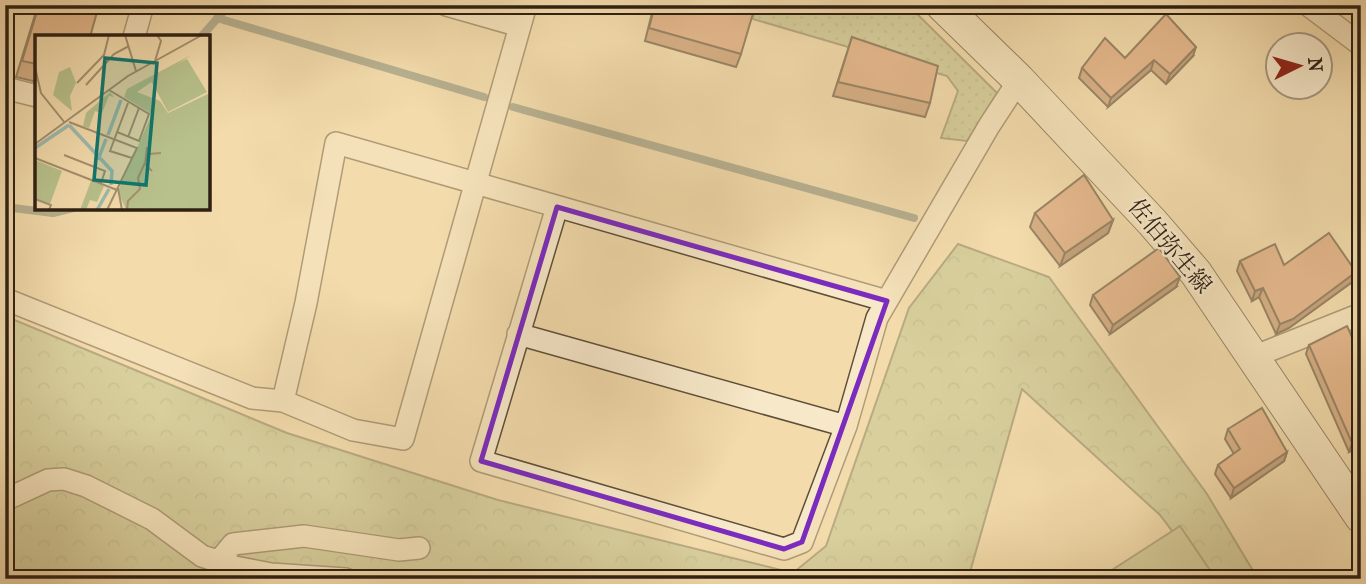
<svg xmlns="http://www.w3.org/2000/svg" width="1366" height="584" font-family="'IM FELL French Canon','Noto Serif JP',serif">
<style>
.grass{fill:url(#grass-dots);stroke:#737050;stroke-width:2}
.forest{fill:url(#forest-crowns);stroke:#737050;stroke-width:2}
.pitch{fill:#b8c18c;stroke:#737050;stroke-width:2}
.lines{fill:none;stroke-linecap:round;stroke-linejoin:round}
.stream{stroke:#707c70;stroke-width:8}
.street-casing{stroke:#5f4f39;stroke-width:24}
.secondary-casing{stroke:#2e2013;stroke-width:34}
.street{stroke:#f7e8c9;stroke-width:21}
.secondary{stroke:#f7e8c9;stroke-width:32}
.wall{fill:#b77c59;stroke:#2e2013;stroke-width:2}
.shaded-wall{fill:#956549;stroke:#2e2013;stroke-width:2}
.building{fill:#d59068;stroke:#2e2013;stroke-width:2}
.marked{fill:none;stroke:#7b2cbf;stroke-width:5;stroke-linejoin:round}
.labels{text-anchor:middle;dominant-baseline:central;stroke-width:5;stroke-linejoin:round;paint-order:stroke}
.street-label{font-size:23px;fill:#2e2013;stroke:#f7e8c9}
.inset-river{fill:none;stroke:#9cbaae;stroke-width:3.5}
.inset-road{fill:none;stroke:#a4906f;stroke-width:2}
.view{fill:#0f766e;fill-opacity:0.15;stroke:#0f766e;stroke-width:3.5}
.inset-edge{fill:none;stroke:#2e2013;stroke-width:3.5}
</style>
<defs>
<pattern id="grass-dots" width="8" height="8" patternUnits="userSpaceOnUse" patternTransform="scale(1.75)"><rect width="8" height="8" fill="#b8c18c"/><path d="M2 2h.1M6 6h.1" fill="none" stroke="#9ea678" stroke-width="1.8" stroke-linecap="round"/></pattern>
<pattern id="forest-crowns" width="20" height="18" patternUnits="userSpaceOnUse" patternTransform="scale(1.75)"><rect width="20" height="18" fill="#b8c18c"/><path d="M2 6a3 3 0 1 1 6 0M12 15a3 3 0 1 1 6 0" fill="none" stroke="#9ea678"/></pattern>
</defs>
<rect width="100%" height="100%" fill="#f3dbac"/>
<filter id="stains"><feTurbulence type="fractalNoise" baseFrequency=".00286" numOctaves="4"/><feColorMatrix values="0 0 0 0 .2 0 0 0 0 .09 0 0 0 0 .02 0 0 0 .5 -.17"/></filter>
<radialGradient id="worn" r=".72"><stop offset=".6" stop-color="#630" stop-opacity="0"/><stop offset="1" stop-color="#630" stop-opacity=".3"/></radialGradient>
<!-- grass -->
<path class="grass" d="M756,5H908L997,93L967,141L941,138L958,91L947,76L753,19Z"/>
<!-- forest -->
<path class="forest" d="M958,244L1049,277L1207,494L1258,579H1208L1160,515L1022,389L968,579H5V316L287,433L498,500L793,573L826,546L909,308Z"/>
<!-- pitch -->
<path class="pitch" d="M1180,526L1216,579H1098Z"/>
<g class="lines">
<!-- stream -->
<path class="stream" d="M217,18L484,97
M201,37L229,5
M513,107L914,218
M5,207L53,213L73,208"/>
<defs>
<path id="street" d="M446,5L520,26
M1308,5L1361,45
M134,37L143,5
M5,88L37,96
M557,207L481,461L784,549L802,542L846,426L877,318L989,126L1019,80
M5,299L252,398L283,401L353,430L403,439L526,5
M518,334L846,426
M1253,357L1361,314
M283,401L306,303L336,143L887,301
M5,500L48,480L64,479L86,486L152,519L202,556L235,567L271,574L346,579
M222,573L218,562L233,544L304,536L399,550L419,548"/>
<path id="secondary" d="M942,5L1019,80L1153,223L1196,273L1361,517"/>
</defs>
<!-- street casing -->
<use href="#street" class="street-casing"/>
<!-- secondary casing -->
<use href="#secondary" class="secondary-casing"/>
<!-- street -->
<use href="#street" class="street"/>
<!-- secondary -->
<use href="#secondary" class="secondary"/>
</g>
<!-- wall -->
<path class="wall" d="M38,5H99L37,37V82L16,77Z
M654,5H739L741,54L736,67L645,41Z
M852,37L930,103L925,117L833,96Z
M1193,56L1166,84L1151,70L1108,107L1079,78L1082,68L1125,58Z
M1035,213L1113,220L1108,233L1060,266L1030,227Z
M1240,261L1284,265L1356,272L1352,282L1289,328L1276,334L1259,297L1252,301L1237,271Z
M1176,287L1110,334L1090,305L1093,295Z
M1309,345L1361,357V447L1349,452L1306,354Z
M1228,429L1287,452L1284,461L1231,498L1215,474L1218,465L1234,454L1225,439Z"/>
<!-- shaded-wall -->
<path class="shaded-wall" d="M1196,47L1193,56L1166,84L1170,74Z
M1154,60L1151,70L1108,107L1111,98Z
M1113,220L1108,233L1060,266L1065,253Z
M1356,272L1352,282L1289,328L1276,334L1280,324Z
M1180,277L1176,287L1110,334L1113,325Z
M1263,288L1259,297L1252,301L1255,291Z
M1361,439V447L1349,452L1352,443Z
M1287,452L1284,461L1231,498L1234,488Z"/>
<!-- building -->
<path class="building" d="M39,5H99L90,37H37V64L22,61Z
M655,5H739L754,10L741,54L649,28Z
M1166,14L1196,47L1170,74L1154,60L1111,98L1082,68L1105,38L1125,58Z
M852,37L938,66L930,103L838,82Z
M1084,175L1113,220L1065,253L1035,213Z
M1329,233L1356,272L1293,319L1280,324L1263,288L1255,291L1240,261L1275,244L1284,265Z
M1159,248L1180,277L1113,325L1093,295Z
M1347,326L1361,357V439L1352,443L1309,345Z
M1262,408L1287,452L1234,488L1218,465L1240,449L1228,429Z"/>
<!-- marked area -->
<path d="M0 0H1366V584H0ZM557,207L887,301L802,542L784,549L481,461Z" fill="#f3dbac" fill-opacity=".55" fill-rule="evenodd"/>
<path class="marked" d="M557,207L887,301L802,542L784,549L481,461Z"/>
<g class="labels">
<!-- street labels -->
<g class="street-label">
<text transform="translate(1170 246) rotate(50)">佐伯弥生線</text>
</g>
</g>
<!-- overview -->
<g transform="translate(35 35)">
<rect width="175" height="175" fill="#f3dbac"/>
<path d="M75,57L79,62L74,61L67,78L60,76L54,93L48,91L51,78Z" fill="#b8c18c"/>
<path d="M156,20L102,57L125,66L133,78L175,58V175H91L83,156L117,79L89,62L92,54ZM35,32L41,48L35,61L37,76L18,60L24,37Z" fill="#b8c18c"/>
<path d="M152,24L172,57L133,77L115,44ZM0,125L27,136L15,169L0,163ZM56,146L69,151L62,167L55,165L51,175H45Z" fill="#b8c18c"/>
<path class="inset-river" d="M34,90L77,136L76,150M73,100L86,65M0,113L34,90M63,125L71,104M62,175L74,154"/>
<path class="inset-road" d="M90,0L101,36M120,26L126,6L122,0M0,32L6,58L30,88M42,48L69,20L74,0M51,50L79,19L94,11M74,55L114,79L104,106L82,97M93,68L75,116L97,123M34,87L102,113L72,175M93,102L104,73M0,109L93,41L167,0M112,112L110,129L117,136M29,120L70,136L66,148M0,123L82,155M83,153L87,175M0,164L16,170L14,175M92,175L93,166L105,154L103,143L114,119L126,118"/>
<path class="view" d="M70,23L122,28L111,150L59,145Z"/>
<rect width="175" height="175" class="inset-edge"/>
</g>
<!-- margin -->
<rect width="1366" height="584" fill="none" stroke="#f3dbac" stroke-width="28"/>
<rect x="7" y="7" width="1352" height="570" fill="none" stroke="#2e2013" stroke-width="3.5"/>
<rect x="14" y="14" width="1338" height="556" fill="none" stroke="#2e2013" stroke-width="2"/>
<!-- north arrow -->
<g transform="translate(1299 66) rotate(85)"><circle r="33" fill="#f7e8c9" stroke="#a79880" stroke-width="2"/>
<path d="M0-5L12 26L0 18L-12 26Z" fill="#8f2418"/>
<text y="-10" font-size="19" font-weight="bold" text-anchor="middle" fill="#2e2013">N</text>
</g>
<rect width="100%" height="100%" filter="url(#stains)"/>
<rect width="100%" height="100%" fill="url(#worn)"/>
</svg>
